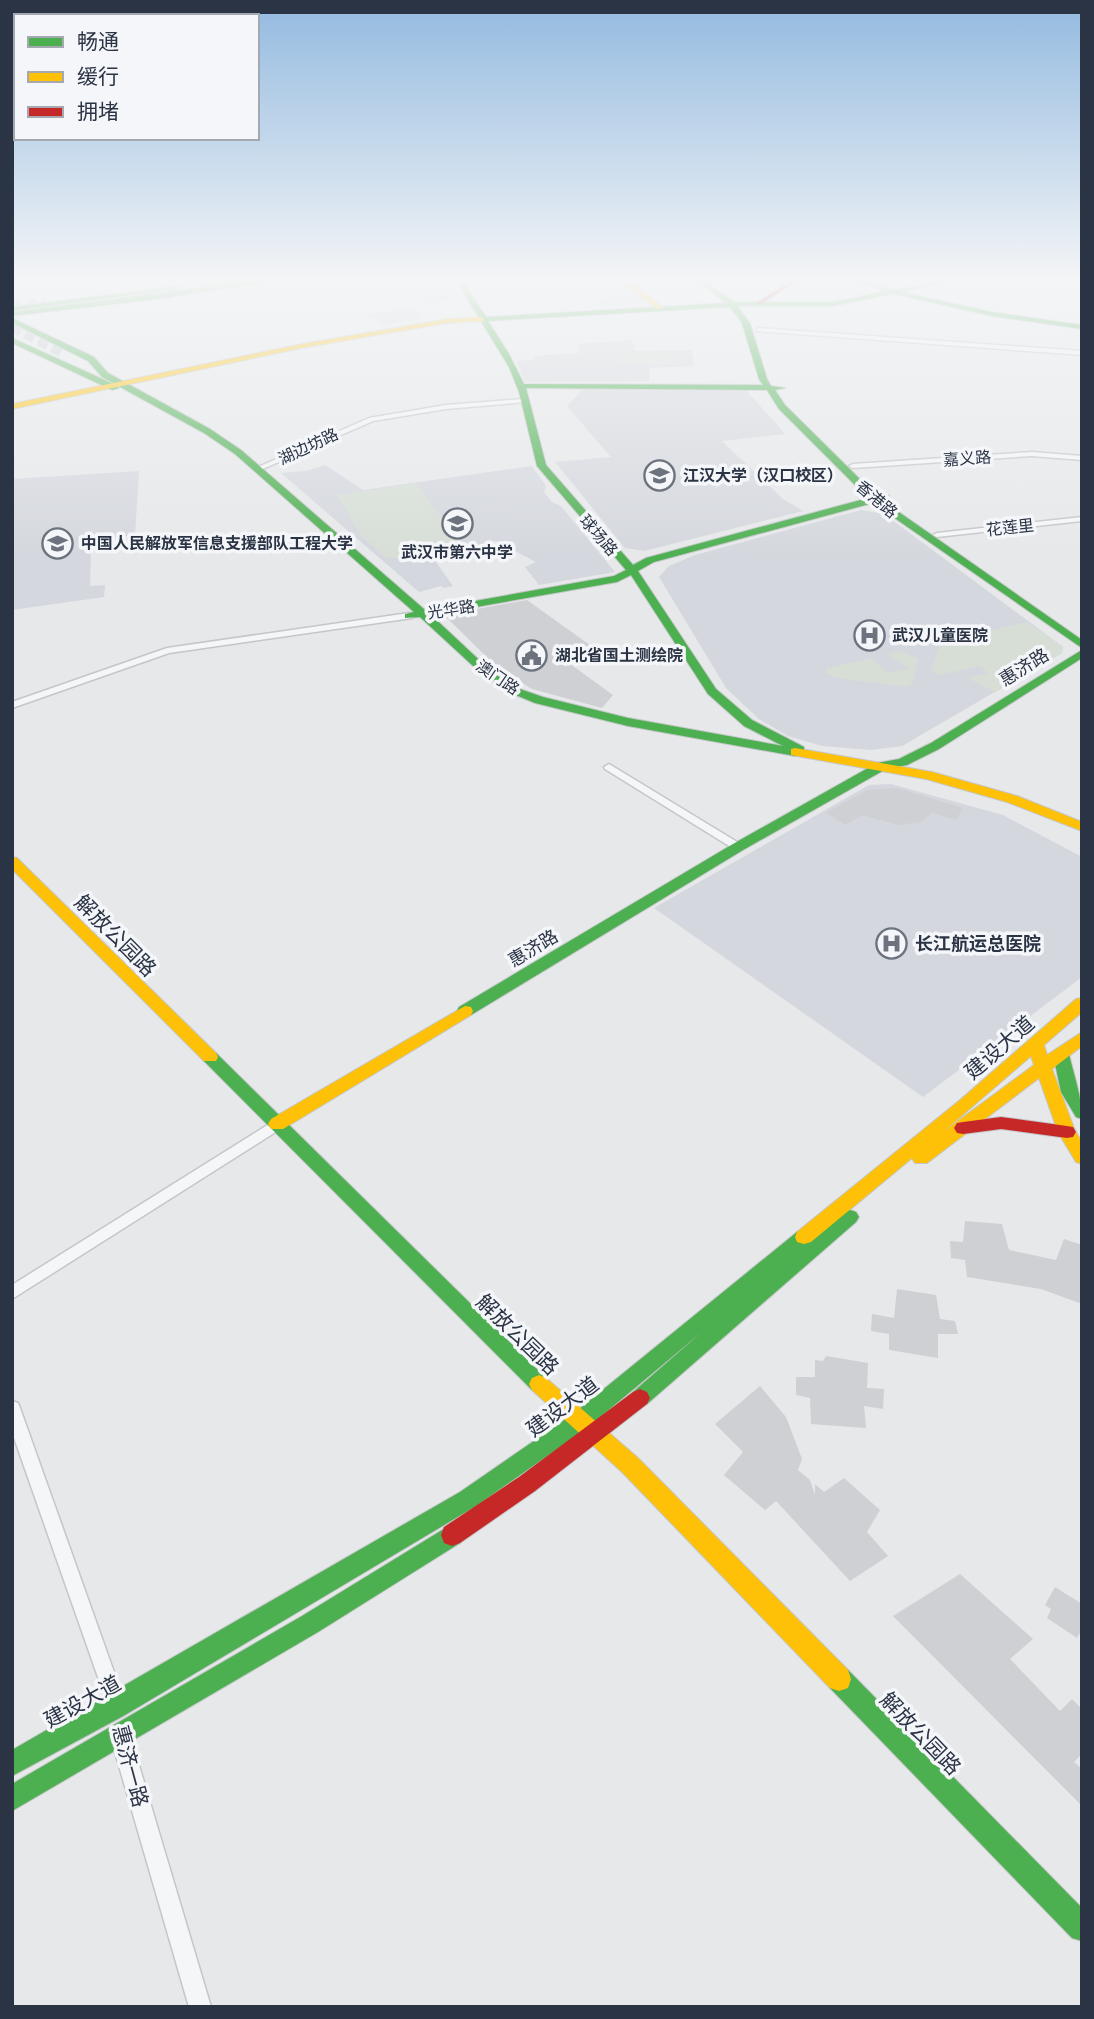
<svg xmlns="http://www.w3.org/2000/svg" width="1094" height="2019" font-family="'Asap Condensed','Noto Sans SC',sans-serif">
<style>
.built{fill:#d4d7dd}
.green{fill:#d6ded6}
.building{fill:#ced0d3}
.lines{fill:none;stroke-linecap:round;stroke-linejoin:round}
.primary-tunnel{stroke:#c1c4c9;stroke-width:10;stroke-dasharray:10 5;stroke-linecap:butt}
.street-casing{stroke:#c4c6c8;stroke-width:3}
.fast-casing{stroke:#c4c6c8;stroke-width:2}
.slow-casing{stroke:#c4c6c8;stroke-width:2}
.jam-casing{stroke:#c4c6c8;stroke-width:2}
.street{fill:#f5f6f7;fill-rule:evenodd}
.fast{fill:#4caf50;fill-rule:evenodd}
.slow{fill:#ffc107;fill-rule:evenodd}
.jam{fill:#c62828;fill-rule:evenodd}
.labels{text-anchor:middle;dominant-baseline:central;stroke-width:7;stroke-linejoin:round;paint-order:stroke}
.far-street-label{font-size:16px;fill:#2b3445;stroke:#f4f6f9}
.far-poi-label{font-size:16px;font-weight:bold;fill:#2b3445;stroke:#f4f6f9;text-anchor:start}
.street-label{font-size:18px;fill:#2b3445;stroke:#f4f6f9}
.poi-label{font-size:18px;font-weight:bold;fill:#2b3445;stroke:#f4f6f9;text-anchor:start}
.near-street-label{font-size:21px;fill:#2b3445;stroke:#f4f6f9}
</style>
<rect width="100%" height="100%" fill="#e6e8ea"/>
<!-- built -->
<path class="built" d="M638,294L650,303L602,306L596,299L606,298L605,295Z
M416,309L422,318L382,326L364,314Z
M632,340L635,351L692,350L694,366L649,368L650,381L525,382L516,361L533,360V356L579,353L577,344Z
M583,389L746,390L785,434L722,441L783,499L803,511L644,551L625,548L555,462L611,457L567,406Z
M325,465L363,490L532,466L546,486L544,492L552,502L561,506L615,572L539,585L525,567L536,562L496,541L484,543L488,550L433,558L453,586L444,588L441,586L419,592L281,473L306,471Z
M139,471L135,535L104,539L102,548L91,549L90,586L105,585L104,597L12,610V479Z
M861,510L884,514L1063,647L1062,653L902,746L871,750L822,746L788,736L759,719L726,688L659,577L669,566L695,555Z
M891,784L1003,815L1082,857V977L923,1097L654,908L869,785Z"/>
<!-- green -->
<path class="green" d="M407,277H449L458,299L426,301L392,279Z
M669,354L671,364H618L617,355Z
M416,483L462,546L424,553L423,557L386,558L361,536L337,495Z
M1027,622L1063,647L1062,653L996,692L967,678L988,673L980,666L939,675L931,672L939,645L943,641Z
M899,651L919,659L912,684L907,687L836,678L826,673L827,668L872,658L888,673L909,668L887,654Z"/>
<!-- building -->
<path class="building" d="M527,600L594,648L566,661L613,695L602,708L532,689L498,668L444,615Z
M897,788L963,808L956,820L932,813L921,822L898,825L862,815L845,825L826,813L867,790Z
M965,1221L1002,1224L1009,1250L1056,1260L1064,1239L1082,1245V1304L1041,1289L967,1277L965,1260L951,1258L950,1241L963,1242Z
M897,1289L936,1295L940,1319L955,1321L958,1334H938V1358L889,1350V1334L871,1331L872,1314L894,1318Z
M826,1356L868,1363L867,1388L884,1389L883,1409L864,1406L866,1428L811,1424L810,1398L796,1395V1377H815V1360L823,1361Z
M760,1386L786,1417L802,1459L798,1470L810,1480L815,1495V1484L824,1492L844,1478L880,1510L867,1532L888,1556L850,1581L776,1501L765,1510L724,1475L743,1452L715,1424Z
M960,1574L1033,1639L1010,1659L1060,1711L1072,1699L1082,1709V1754L1074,1762L1082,1769V1806L893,1616Z
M1055,1587L1082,1604V1629L1077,1638L1047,1618L1051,1609L1045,1605Z"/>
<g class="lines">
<!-- primary-tunnel -->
<path class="primary-tunnel" d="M12,306L46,303
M12,327L65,354"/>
<defs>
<path id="street" d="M49,277H61L12,285V281Z
M931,277H938L950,281L947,283Z
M758,328L1082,351V355L756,331Z
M524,399L526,400V402L446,409L373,421L260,470L254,469L369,418L446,405Z
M1032,452L1082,456V460L1032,456L853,468L849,466L853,464Z
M1082,517V521L937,537L933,535L937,533Z
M409,613L413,616L412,618L169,653L12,708V702L167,648Z
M609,764L742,845L743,847L742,849H734L605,769L604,767Z
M277,1119L282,1120L284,1124L282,1128L12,1299V1285Z
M12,1401L18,1403L20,1408L125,1703L123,1710L116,1712L109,1710L107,1703L12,1432Z
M120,1725L127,1728L130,1735L211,2007H189L110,1735L113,1728Z"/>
<path id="fast" d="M283,277H298L165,298L12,316V312Z
M454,277H460L486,317L726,303L693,277H700L734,302H833L885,291L842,277H851L894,290L968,277L902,292L992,312L1082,325V329L992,316L893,294L833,306H737L750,323L767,379L771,386L785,388L775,390L785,405L877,496L889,495V499L883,501L1082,640V648L873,503L654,562L638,571L716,689L752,720L804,747V753L795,756L628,726L535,703L506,691L484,676L420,617L405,618V614L414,612L235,454L204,433L102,377L88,361L12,323V318L94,357L108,373L210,429L241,450L425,610L614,576L626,570L537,466L519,392L509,367ZM730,307L742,323L759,379L763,385L524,384L509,354L488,321ZM526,388L767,390L779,409L868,498L646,558L633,565L546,465ZM631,575L708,694L744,726L783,746L628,718L543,697L514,687L492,672L431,615L617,582Z
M179,286L177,289L12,311V307Z
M12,338L118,386L119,388L112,390L12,343Z
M1082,650V658L939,749L907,765L886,769L743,850L471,1015H459L457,1011L459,1007L733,844L877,763L899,759L931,743Z
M1061,1048L1069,1054C1074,1076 1082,1097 1082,1119L1076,1117L1061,1092L1053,1054Z
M210,1051L216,1053L546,1378L549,1384L546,1390L539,1393L532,1390L204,1061L202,1057L204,1053Z
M850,1210L856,1212L859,1217L856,1222L647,1404L640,1407L633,1404L630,1398L633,1392L703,1331L587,1428L476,1506L125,1715L12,1776V1750L460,1492L573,1414L797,1232L804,1230L811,1232L813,1238L844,1212Z
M452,1524L460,1527L463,1535L460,1543L318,1632L12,1811V1784L302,1616Z
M839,1667L848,1670L1082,1908V1941L1072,1938L830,1688L827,1679L830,1670Z"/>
<path id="slow" d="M253,277L255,280L211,285L208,283Z
M608,277C627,276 649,295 663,308L657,309L633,290Z
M482,317L485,321L447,323L302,348L12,409V404L302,344L447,319Z
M795,748L932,772L1017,796L1082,822V831L1007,802L926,779L791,755V749Z
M12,857L17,858L216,1053L218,1057L216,1061H204L12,869Z
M1082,998V1012L1044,1045L1047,1055L1082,1032V1046L1052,1069L1075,1131L1082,1142V1164L1076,1162L1058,1132L1039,1078L927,1163H915L912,1158L811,1242L804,1244L797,1242L795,1237L797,1232L960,1100L1076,999ZM1031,1056L1034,1065L943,1132Z
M465,1006L471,1007L473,1011L471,1015L283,1129H271L268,1124L271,1119Z
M539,1375L546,1378L638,1458L848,1670L851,1679L848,1688L839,1691L830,1688L622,1472L532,1390L529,1384L532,1378Z"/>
<path id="jam" d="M797,277H804L761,304L756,303Z
M1001,1117L1067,1126L1073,1127L1076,1132L1073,1137L1067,1138L1001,1129L963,1134L957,1133L954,1128L957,1123L963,1122Z
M640,1389L647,1392L650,1398L647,1404L535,1491L460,1543L452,1546L444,1543L441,1535L444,1527L519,1477L633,1392Z"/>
</defs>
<!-- street casing -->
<use href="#street" class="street-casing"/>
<!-- fast casing -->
<use href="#fast" class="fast-casing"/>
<!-- slow casing -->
<use href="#slow" class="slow-casing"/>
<!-- jam casing -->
<use href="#jam" class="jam-casing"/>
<!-- street -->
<use href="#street" class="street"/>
<!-- fast -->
<use href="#fast" class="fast"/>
<!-- slow -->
<use href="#slow" class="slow"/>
<!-- jam -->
<use href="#jam" class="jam"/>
</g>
<!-- sky -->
<linearGradient id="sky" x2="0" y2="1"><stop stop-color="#93bae0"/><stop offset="0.5" stop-color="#f4f5f6"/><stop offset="1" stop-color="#f4f5f6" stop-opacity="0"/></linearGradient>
<rect width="1094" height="559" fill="url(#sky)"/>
<!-- icons -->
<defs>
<symbol id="university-ring" viewBox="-11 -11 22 22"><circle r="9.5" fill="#f4f6f9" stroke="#6c737f" stroke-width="1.5"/><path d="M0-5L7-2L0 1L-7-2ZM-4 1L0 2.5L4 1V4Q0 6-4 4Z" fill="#6c737f"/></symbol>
<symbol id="school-ring" viewBox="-11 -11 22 22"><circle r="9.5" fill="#f4f6f9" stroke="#6c737f" stroke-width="1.5"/><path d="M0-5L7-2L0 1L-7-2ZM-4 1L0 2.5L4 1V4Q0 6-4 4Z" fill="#6c737f"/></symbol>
<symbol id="hospital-ring" viewBox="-11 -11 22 22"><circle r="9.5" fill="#f4f6f9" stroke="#6c737f" stroke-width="1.5"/><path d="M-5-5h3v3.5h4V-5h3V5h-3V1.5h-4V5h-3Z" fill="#6c737f"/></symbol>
<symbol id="civic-ring" viewBox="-11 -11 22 22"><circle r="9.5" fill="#f4f6f9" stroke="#6c737f" stroke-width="1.5"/><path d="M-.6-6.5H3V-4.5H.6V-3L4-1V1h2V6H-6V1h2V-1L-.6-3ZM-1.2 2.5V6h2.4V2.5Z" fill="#6c737f"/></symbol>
</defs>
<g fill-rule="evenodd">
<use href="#university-ring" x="642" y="458" width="35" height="35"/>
<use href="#school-ring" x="440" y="506" width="35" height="35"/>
<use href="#university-ring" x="40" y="526" width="35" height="35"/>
<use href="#hospital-ring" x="852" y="618" width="35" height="35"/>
<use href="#civic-ring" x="514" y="638" width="35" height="35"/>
<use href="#hospital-ring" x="874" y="926" width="35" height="35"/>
</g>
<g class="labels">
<!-- far-street labels -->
<g class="far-street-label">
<text transform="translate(308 446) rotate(-25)">湖边坊路</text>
<text transform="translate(967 458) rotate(-4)">嘉义路</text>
<text transform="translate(877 499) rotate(40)">香港路</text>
<text transform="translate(1010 527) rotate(-6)">花莲里</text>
<text transform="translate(599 535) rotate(49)">球场路</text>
<text transform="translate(451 609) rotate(-9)">光华路</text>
<text transform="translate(498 677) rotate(34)">澳门路</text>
</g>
<!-- far-poi labels -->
<g class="far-poi-label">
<text x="683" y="475">江汉大学（汉口校区）</text>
<text x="81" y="543">中国人民解放军信息支援部队工程大学</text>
<text x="457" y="552" text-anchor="middle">武汉市第六中学</text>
<text x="892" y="635">武汉儿童医院</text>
<text x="555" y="655">湖北省国土测绘院</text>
</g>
<!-- street labels -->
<g class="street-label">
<text transform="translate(1024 667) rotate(-32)">惠济路</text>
<text transform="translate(533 948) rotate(-31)">惠济路</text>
</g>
<!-- poi labels -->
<g class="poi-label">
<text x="915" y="943">长江航运总医院</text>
</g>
<!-- near-street labels -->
<g class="near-street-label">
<text transform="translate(116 935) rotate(45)">解放公园路</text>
<text transform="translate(999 1047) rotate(-41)">建设大道</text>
<text transform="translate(518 1334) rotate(44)">解放公园路</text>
<text transform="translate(562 1406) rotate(-37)">建设大道</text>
<text transform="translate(82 1701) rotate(-29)">建设大道</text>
<text transform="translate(921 1733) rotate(46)">解放公园路</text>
<text transform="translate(131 1766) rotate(75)">惠济一路</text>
</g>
</g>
<!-- border -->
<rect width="1094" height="2019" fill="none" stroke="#2b3445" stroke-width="28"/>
<!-- legend -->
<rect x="14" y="14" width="245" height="126" fill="#f4f6f9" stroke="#a4a8b1" stroke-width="2"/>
<rect x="28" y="37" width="35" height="10" fill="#4caf50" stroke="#a4a8b1" stroke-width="2"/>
<text x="77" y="49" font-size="21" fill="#2b3445">畅通</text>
<rect x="28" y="72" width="35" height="10" fill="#ffc107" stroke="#a4a8b1" stroke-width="2"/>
<text x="77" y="84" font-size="21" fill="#2b3445">缓行</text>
<rect x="28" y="107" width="35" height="10" fill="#c62828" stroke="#a4a8b1" stroke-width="2"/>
<text x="77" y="119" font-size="21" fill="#2b3445">拥堵</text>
</svg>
